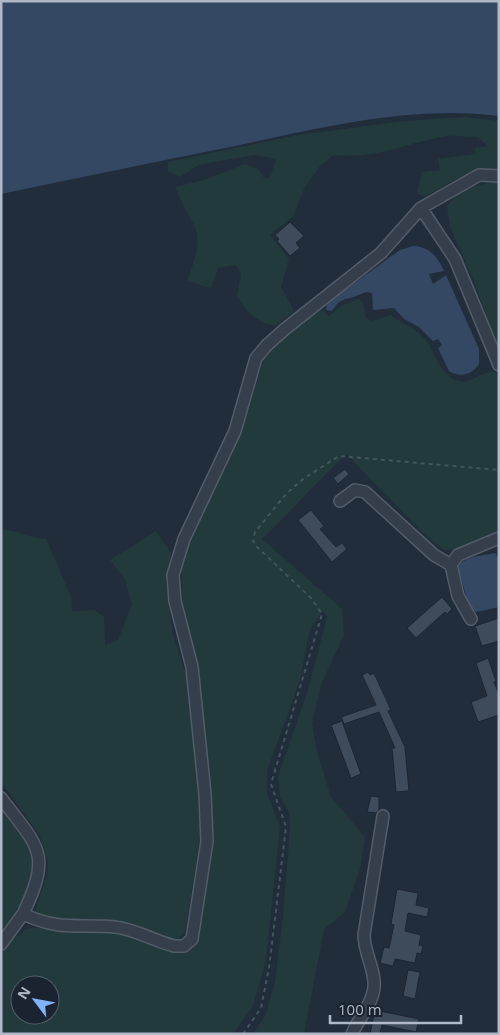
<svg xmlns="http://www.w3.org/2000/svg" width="500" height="1035" font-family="'Open Sans',sans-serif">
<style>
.green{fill:#233a3c;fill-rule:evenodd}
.water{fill:#344863}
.building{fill:#3d4b5b;stroke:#1c2632}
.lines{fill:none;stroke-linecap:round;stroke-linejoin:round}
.minor-casing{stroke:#535c69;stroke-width:14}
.path{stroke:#415759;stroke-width:2;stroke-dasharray:4 4;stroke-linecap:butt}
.minor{stroke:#353f4b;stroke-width:11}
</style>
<rect width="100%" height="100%" fill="#212d3b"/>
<!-- green -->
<path class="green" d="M464,117L499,121V171C483,171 467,173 453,181C441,187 435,194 422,196L417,193L422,172L440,170L438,159L476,154L475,148L487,146L478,137C468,137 457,135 447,136C404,143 380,159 333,155L320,166L305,187L293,216L270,235L289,259L281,287L294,311L275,326C256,322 247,312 237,296L241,274L236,265L218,268L211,288L187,281C208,225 195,235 175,187L204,180L245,164L258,169L264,178H270L276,159L254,155L198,165L180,177L168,172V162L298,135L404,121Z
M499,182V351L474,281L450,227L447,206C459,189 478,184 499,182Z
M359,299L363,303L366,318L372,321L391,315C402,324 420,330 428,343C437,357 440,376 459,381C473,384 482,370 496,372L499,378V533L462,548L444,550L424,534L346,454L262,539L342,609L344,635L321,685L312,724L317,752L331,797L365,837L360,869L345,912L324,929L304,1034H253L266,1014L275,982L283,916L290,828L289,812L280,797L278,776L308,690L327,617L323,611L310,629L300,680L267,771V793L280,826L266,961L253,1006L233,1034H1V955L11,941L26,929L48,927L117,932L171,950L187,952L199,934L212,840L182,595V563L193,531L243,426L265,357L291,331L320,307L329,316L343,305ZM20,985H50V1015H20Z
M1,529C17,531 33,539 46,539L71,596L72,611L94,610L104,617L105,645L118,640L132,604L125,580L110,560L156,531L171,553L166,580L173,635L187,677L200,796V840L185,933L178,939H169L46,917L35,912L47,875L48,861L39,834L1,782Z
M1,808L33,852V880L1,937Z"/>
<!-- water -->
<path class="water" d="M1,1H499V116C413,105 324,127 240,145C160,161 81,177 1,194Z
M413,246C430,247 437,256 444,271L429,274L433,284L446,275L479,349V364C472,375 460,378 449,371L438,348L442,345L438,339L433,341L419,327L404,319L394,308L373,310L372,293C365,291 363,294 356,296C342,301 342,297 332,311L326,310L327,303L400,250Z
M495,553L499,559V607L476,612L469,605L458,568C464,555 483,556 495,553Z"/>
<!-- building -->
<path class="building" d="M290,222L304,236L296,243L300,248L290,256L277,241L279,239L275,235Z
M345,469L349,474L338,484L333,478Z
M311,510L324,526L320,529L336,547L342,543L347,549L332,562L298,520Z
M442,597L452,609L447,614L445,612L416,638L407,628Z
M499,618V641L482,646L475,626Z
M488,658L496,681L494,682L499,694V715L478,722L471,702L487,696L476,663Z
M368,672L370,675L374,673L391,710L388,711L405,747L409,791L396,792L392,748H395L379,712L344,724L341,717L376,705L362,675Z
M342,721L361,774L351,778L331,725Z
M371,796L379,797V810L376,813L367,812Z
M397,889L418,893L416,905L429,908L427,917L408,913L405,931L421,935L419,945L423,946L421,954L417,953L415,963L395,959L393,966L380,963L384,947L389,948L394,925L391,924Z
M408,970L420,972L415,999L403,996Z
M375,1010L419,1019L416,1032L382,1025L380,1034H370Z"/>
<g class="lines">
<defs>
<path id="minor" d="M421,208L455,259L499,365
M340,501L355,490L365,492L434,555L451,565
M471,619L458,596L451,565L458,555L499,538
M1,798C39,848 52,853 23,914
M1,944L23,914C60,931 77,924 115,927C135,929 154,941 174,946H184L192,939L207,841L205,794L192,667L175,601L173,575L184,539L235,431L256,358L267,345L285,329L381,253L421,208L479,175L499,176
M352,1034C358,1019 372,1005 374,988C376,971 364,953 364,935L383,816"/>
</defs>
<!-- minor casing -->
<use href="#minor" class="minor-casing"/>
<!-- path -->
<path class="path" d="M243,1034L261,1008L269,968L286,827L271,784L322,614L311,598L255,545L253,540L255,532L286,494L303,479L339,456L499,470"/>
<!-- minor -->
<use href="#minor" class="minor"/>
</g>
<!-- border -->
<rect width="500" height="1035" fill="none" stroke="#b0b9c7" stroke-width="5"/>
<!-- north arrow -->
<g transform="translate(35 1000) rotate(302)"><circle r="24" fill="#1a2430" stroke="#56606c"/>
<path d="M0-4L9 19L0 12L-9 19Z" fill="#81b3fb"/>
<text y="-8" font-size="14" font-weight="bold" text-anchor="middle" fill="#b0b9c7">N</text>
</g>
<!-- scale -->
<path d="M330 1015v8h131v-8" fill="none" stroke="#b0b9c7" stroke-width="2.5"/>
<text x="338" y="1015" font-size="15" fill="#b0b9c7" stroke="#1a2430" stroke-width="4" paint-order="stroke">100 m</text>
</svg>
